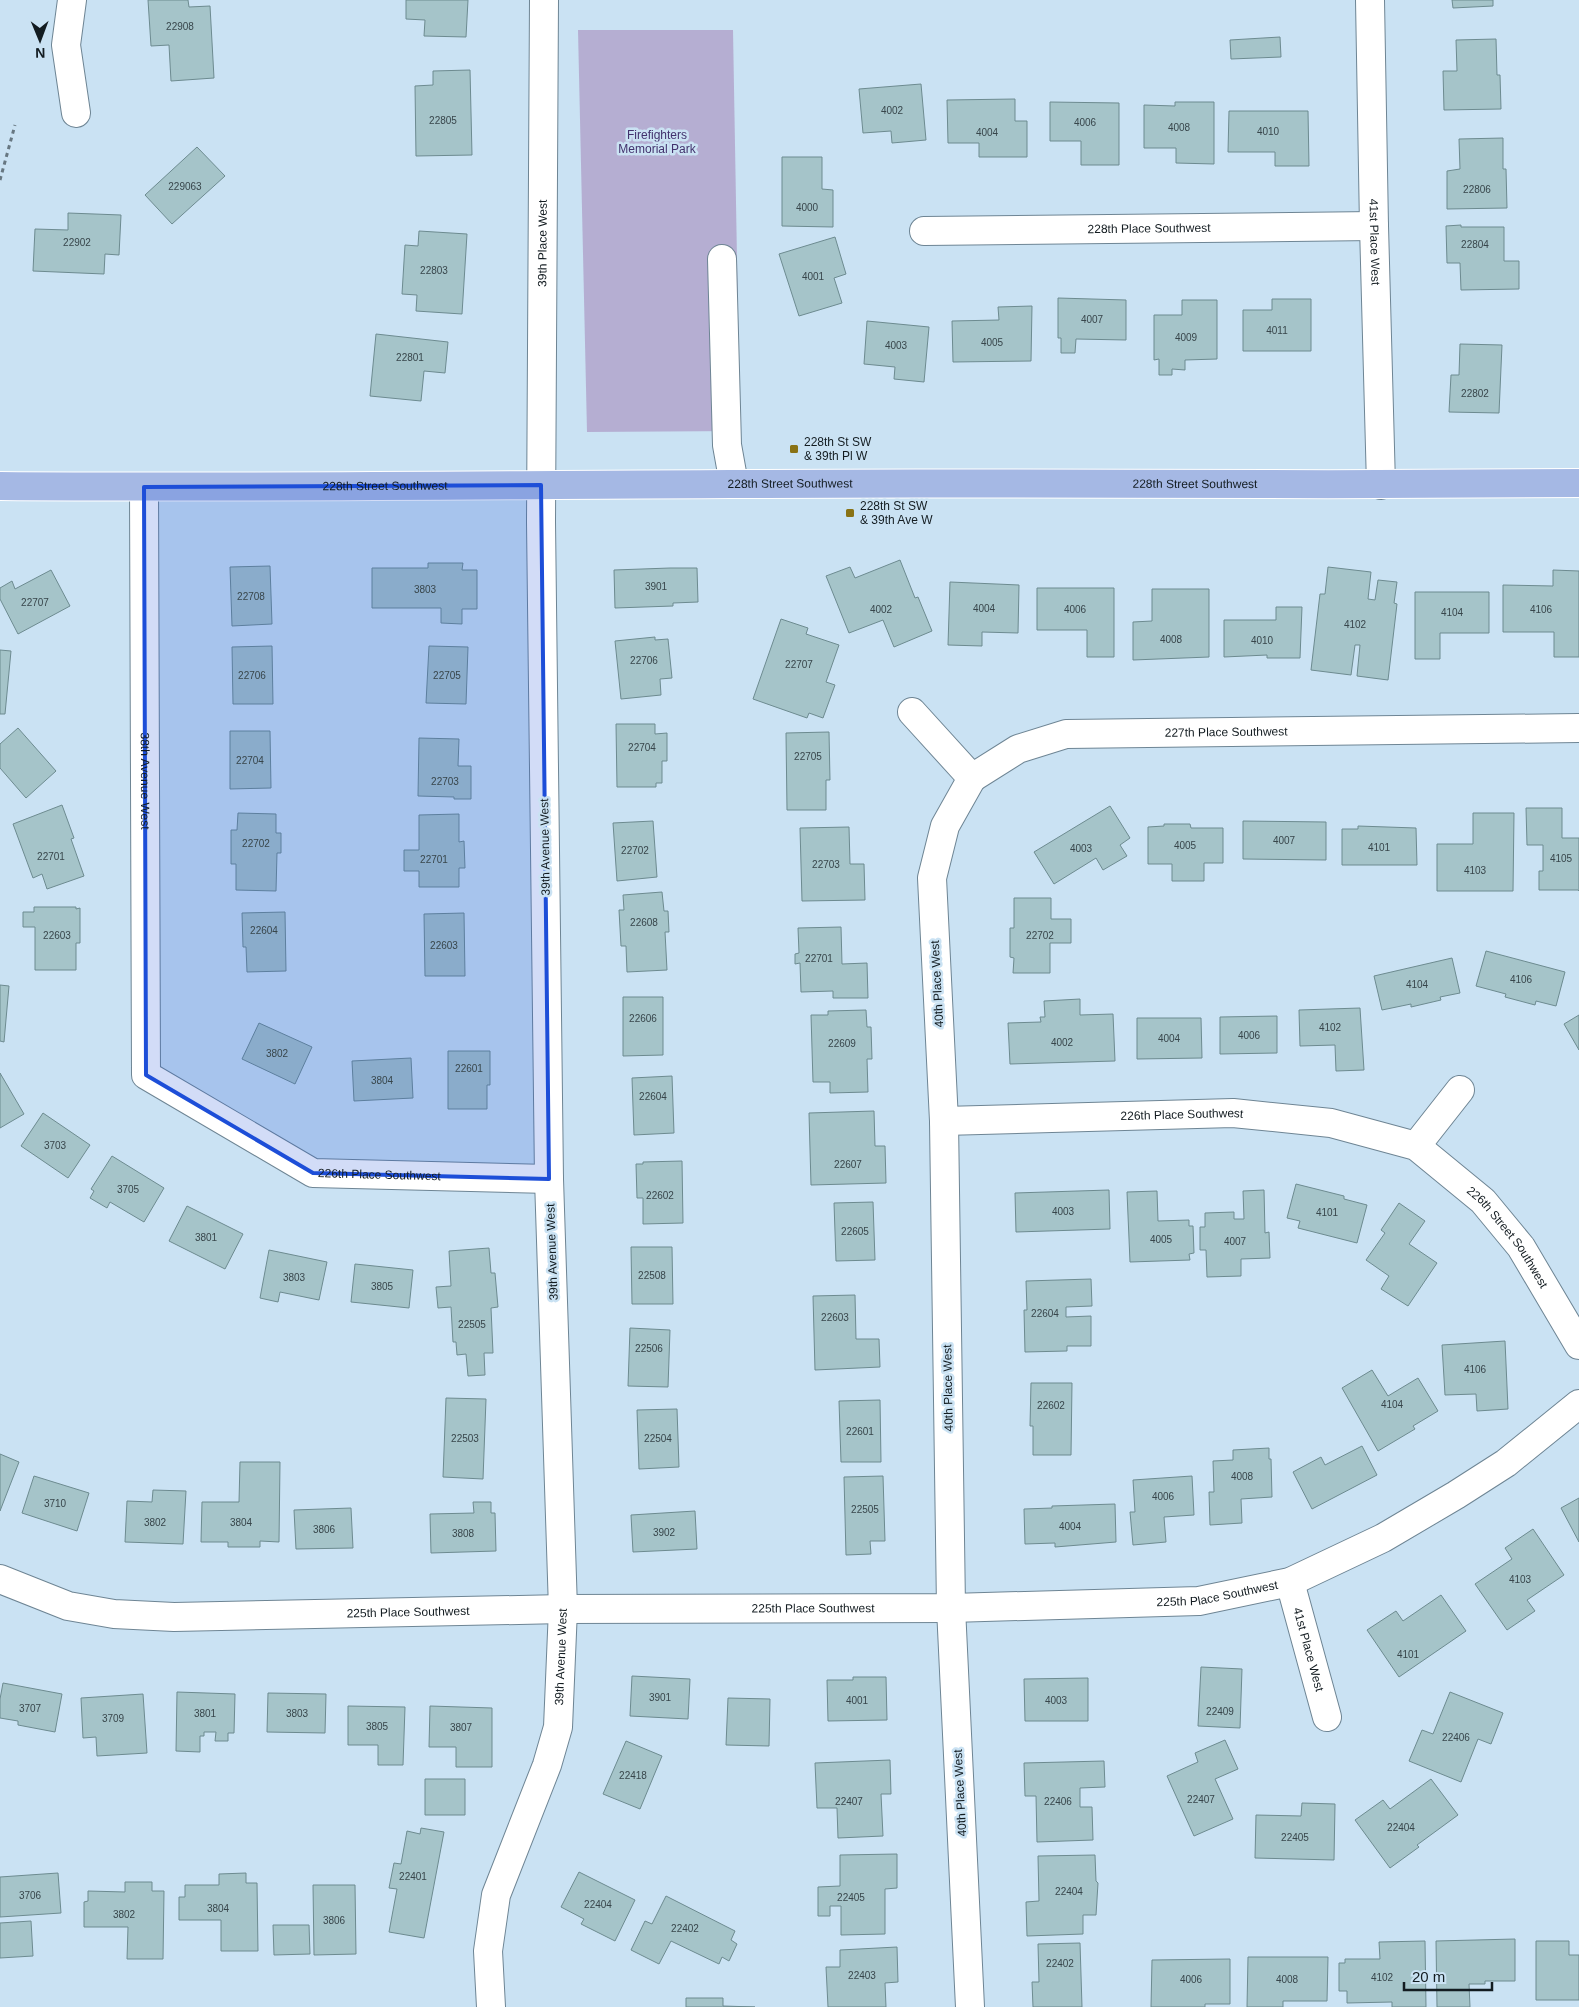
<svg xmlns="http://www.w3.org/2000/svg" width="1579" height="2007" font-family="Helvetica,sans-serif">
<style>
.green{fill:#b5aed2}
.building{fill:#a5c4c9;stroke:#6d8b90}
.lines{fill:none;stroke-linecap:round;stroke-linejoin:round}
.minor-casing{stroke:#6e8594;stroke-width:30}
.major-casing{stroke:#fff;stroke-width:30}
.path{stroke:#677781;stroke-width:3;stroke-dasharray:4 4;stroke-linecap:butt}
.minor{stroke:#fff;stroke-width:28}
.major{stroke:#a5b8e4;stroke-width:28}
.marked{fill:#1d4ed8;fill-opacity:0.2;stroke:#1d4ed8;stroke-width:4;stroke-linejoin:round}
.poi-dot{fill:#897214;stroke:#cae2f3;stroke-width:2}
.labels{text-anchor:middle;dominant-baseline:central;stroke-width:5;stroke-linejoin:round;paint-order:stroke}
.number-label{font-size:10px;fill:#38464b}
.park-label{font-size:12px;fill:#42326d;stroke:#cae2f3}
.street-label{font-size:12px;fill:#131c21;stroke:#cae2f3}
.poi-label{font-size:12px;fill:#131c21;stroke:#cae2f3;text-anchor:start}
</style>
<rect width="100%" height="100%" fill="#cae2f3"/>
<!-- green -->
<path class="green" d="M578,30H733L740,431L587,432Z"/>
<!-- building -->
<path class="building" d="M148,0H188L189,7L210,6L214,78L171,81L169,45L151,46Z
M406,0H468L466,37L424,36L425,20L406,19Z
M1452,0H1493V6L1453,8Z
M1280,37L1281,57L1231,59L1230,40Z
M1496,39L1497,75H1500L1501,109L1444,110L1443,71H1457L1456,40Z
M470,70L472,155L416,156L415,86L433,85V71Z
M921,84L926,140L892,143L891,131L863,133L859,89Z
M1015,99V121H1027V157H979V143H948L947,100Z
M1050,102L1119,103V165H1081V141H1050Z
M1175,102H1214V164L1176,163V148H1144V105L1175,106Z
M1229,111H1308L1309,166H1275V152H1228Z
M1503,138V169H1506L1507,208L1447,209V171L1460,169L1459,139Z
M197,147L225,176L172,224L145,195Z
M782,157H822V189L833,190V227L782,226Z
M68,213L121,215L119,255L105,254L104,274L33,271L35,229L68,230Z
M1461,225V227H1504V261H1519V289L1461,290L1460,263H1447L1446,226Z
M419,231L467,234L462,314L416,311L417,295L402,294L405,245L418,246Z
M835,237L846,274L834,278L842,303L799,316L779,254Z
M1058,298L1126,300V340L1076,339L1075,353H1061V338H1058Z
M1272,299H1311V351H1243V310H1272Z
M1182,300H1217V359L1185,360V370L1172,369V375H1159V359L1154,360V315H1182Z
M1032,306L1031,361L953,362L952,321L999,320L998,307Z
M867,321L929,327L924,382L894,379L895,367L864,364Z
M376,334L448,342L445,373L424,371L421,401L370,396Z
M1460,344L1502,345L1499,413L1449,412L1451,375H1459Z
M900,560L915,598L918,597L932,631L894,647L883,620L849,633L826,576L850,567L855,578Z
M428,563H463L462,570H477V609H462V624L441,623V608H372V568H428Z
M270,566L272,624L232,626L230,567Z
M1328,567L1371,572L1368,599L1375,600L1378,580L1397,582L1394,603L1397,604L1388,680L1357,676L1360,645H1355L1351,675L1311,670L1320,594H1325Z
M670,568H697L698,602L673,603V606L615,608L614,570Z
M51,570L70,606L18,634L0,599V588L12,581L15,589Z
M1553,570L1579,571V657H1554V632H1503V585L1553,586Z
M950,582L1019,585L1018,633L982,632V646L948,645Z
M1037,588H1114V657H1087V630H1037Z
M1152,589H1209V657L1133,660V622L1152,621Z
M1415,592H1489V633H1440V659H1415Z
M1276,607H1302L1300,658H1267V655L1224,657V620H1276Z
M781,619L808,628L806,634L839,645L826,682L835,685L823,718L809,713L807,718L753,699Z
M655,637V640L668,639L672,678L660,679L661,695L621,699L615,641Z
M272,646L273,704H233L232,647Z
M429,646L468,647L466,704L426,703Z
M0,650L11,651L5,714H0Z
M616,724H655V734L667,733V761H662V783H656V787H617Z
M18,728L56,771L26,798L0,768V744Z
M230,731H270L271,788L230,789Z
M829,732L830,780H826V810H787L786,733Z
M419,738L459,739L458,766H471V799H454V797L418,796Z
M62,805L74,838L71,839L84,876L47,889L42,874L33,878L13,824Z
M1110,806L1130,838L1120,845L1127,856L1103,870L1096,858L1054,884L1034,852Z
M1526,808H1562V838H1579V891L1578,890H1539V871H1543V845H1527Z
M238,813L276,814V833H281V853H277L276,891L236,890V864H231V830H237Z
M1473,813H1514L1513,891H1437V844H1473Z
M459,814V842L464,841L465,868H459V887H419V871H404V850H419V815Z
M653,821L657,877L617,881L613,823Z
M1243,821L1326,822V860L1243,859Z
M1164,824H1190L1191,828H1223V863H1204V881H1172V864H1148V827L1164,826Z
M1358,826L1416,828L1417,865H1342V829H1358Z
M849,827L850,864H864L865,900L802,901L800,828Z
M662,892L664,911H668L669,932H665L667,970L627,972L626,946H621L619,910H624L623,895Z
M1014,898H1051V919H1071V943H1050V973H1013L1014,958L1010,957V928H1014Z
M34,907H76V909L80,908V943H76V970H35V927H23V912H34Z
M285,912L286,971L247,972L246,947H243L242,913Z
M464,913L465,976H425L424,914Z
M841,927L842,964L867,963L868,998H833V991L801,992L800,963L795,964V954L799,953L798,928Z
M1486,951L1565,972L1556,1006L1536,1001L1535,1005L1505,997L1506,994L1476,986Z
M1452,958L1460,993L1440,997L1441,1000L1411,1007V1004L1382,1010L1374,976Z
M0,985L9,986L4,1042L0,1041Z
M623,997H663V1055L623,1056Z
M1080,999V1015L1113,1014L1115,1061L1010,1064L1008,1023L1041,1022L1040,1017H1045L1044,1001Z
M1360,1008L1364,1070L1336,1071L1335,1045L1300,1046L1299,1010Z
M866,1010L867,1027H871L872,1059H867L868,1092L830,1093V1082H813L811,1015H828V1011Z
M1579,1015V1050L1564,1024Z
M1277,1016V1053L1220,1054V1017Z
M1137,1018H1201L1202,1058L1137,1059Z
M259,1023L312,1047L295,1084L242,1059Z
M448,1051H490V1085H487V1109H448Z
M411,1058L413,1098L354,1101L352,1061Z
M0,1073L24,1114L0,1128Z
M672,1076L674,1133L634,1135L632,1078Z
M874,1111L875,1146H885L886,1183L811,1185L809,1113Z
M43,1113L90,1145L68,1178L21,1146Z
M112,1156L164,1188L144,1222L110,1202L107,1208L90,1198L94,1191L91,1189Z
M682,1161L683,1223L643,1224V1198H637L636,1164H643V1162Z
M1296,1184L1344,1196V1199L1367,1205L1357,1243L1298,1228L1300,1221L1287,1218Z
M1109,1190L1110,1229L1016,1232L1015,1193Z
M1264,1190L1265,1233L1269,1232L1270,1258L1241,1259V1276L1207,1277L1206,1250H1200V1227H1205V1213L1234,1212V1219H1244L1243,1191Z
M1157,1191L1158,1221L1189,1220V1226H1193L1194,1253L1189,1254L1190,1260L1130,1262L1127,1192Z
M873,1202L875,1260L836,1261L834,1203Z
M1399,1203L1425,1221L1409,1244L1437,1263L1408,1306L1381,1289L1389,1276L1366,1260L1385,1233L1381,1230Z
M187,1206L243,1234L225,1269L169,1241Z
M631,1247H672L673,1304H632Z
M489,1248L491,1273H495L498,1307L491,1308L493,1353H484L485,1375L468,1376L466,1354L457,1355L456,1342H453L451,1307L438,1308L436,1287L451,1286L449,1251Z
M269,1250L327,1262L319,1300L280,1292L278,1302L260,1298Z
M355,1264L413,1270L409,1308L351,1302Z
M1091,1279L1092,1306L1066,1307V1317L1091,1316V1346H1067V1351L1025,1352L1024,1310H1027L1026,1281Z
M855,1295L856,1339H879L880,1367L815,1370L813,1296Z
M630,1328L670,1330L668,1387L628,1386Z
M1505,1341L1508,1409L1477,1411L1476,1394L1445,1395L1442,1345Z
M1372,1370L1388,1396L1418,1378L1438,1411L1413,1426L1415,1429L1378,1451L1342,1388Z
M1031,1383H1072L1071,1455H1033V1426H1030Z
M446,1398L486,1399L483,1479L443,1477Z
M880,1400L881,1462H841L839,1401Z
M677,1409L679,1467L639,1469L637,1410Z
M1362,1446L1377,1475L1312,1509L1293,1472L1321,1457L1325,1465Z
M1269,1448V1459H1271L1272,1497L1241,1499L1242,1523L1210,1525L1209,1492H1214L1213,1461L1233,1460V1450Z
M0,1454L19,1462L0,1511Z
M240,1462H280L279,1542L260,1541V1547H228V1542H201L202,1502H239Z
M34,1476L89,1493L77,1531L22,1513Z
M883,1476L885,1541H870L871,1554L846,1555L844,1477Z
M1192,1476L1194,1515L1164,1517L1166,1542L1133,1545L1130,1512H1135L1133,1480Z
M153,1490L186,1491L183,1544L125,1542L127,1501L152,1502Z
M1579,1498V1542L1561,1508Z
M473,1502H491V1513H495L496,1551L431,1553L430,1514L474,1513Z
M1115,1504L1116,1542L1055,1547V1543L1025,1544L1024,1509L1052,1508V1506Z
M351,1508L353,1548L296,1549L294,1510Z
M695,1511L697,1549L633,1552L631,1515Z
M1533,1529L1564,1575L1527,1600L1535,1611L1507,1630L1475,1584L1512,1559L1505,1548Z
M1441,1595L1466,1631L1399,1677L1367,1630L1396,1611L1403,1621Z
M1201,1667L1242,1669L1240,1728L1198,1726Z
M632,1676L690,1679L688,1719L630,1716Z
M853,1677H886L887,1720L828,1721L827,1680H853Z
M1088,1678V1721H1025L1024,1679Z
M3,1683L62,1694L55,1732L18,1725V1721L0,1718V1699Z
M177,1692L235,1694L234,1733H228V1741H215L216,1732H204V1736H200V1752L176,1751Z
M1450,1692L1503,1713L1491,1744L1478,1739L1461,1782L1409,1761L1422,1730L1433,1734Z
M268,1693L326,1694L325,1733L267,1732Z
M143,1694L147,1753L97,1756L96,1737L83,1738L81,1698Z
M728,1698L770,1699L769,1746L726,1745Z
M348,1706L405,1707L403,1765H378V1745H348Z
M430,1706L492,1708V1767H456V1747H429Z
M1225,1740L1238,1769L1215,1779L1233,1819L1194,1836L1167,1776L1198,1762L1195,1753Z
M626,1741L662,1756L640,1809L603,1794Z
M890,1760L891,1794H881L883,1836L838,1838L837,1808H817L815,1763Z
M1104,1761L1105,1787L1080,1788V1807H1092L1093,1840L1037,1842L1036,1796H1025L1024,1763Z
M425,1779H465V1815H425Z
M1431,1779L1458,1815L1417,1845L1419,1847L1390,1868L1355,1820L1383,1800L1390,1809Z
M1302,1803L1335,1804L1334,1860L1255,1858L1256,1815L1301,1816Z
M421,1828L444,1832L424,1938L389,1932L397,1889L389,1888L394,1863L401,1864L407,1831L420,1834Z
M897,1854V1888L885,1889V1934L841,1935V1906H830V1916H818V1887L840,1886V1855Z
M1095,1855L1096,1881L1098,1883L1096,1915H1083V1934L1027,1936L1026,1902L1039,1901L1038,1856Z
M579,1872L635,1900L615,1941L581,1924L584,1919L561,1907Z
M58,1873L61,1913L0,1917V1877Z
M246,1873V1883H257L258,1951H221V1920H179V1897H185V1885H219V1874Z
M125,1882H152V1891H164L163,1959H127L128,1927H84V1902L88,1901V1891L125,1892Z
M313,1885H355L356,1954L314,1955Z
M666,1896L735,1931L731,1940L737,1944L729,1961L722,1957L719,1964L671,1941L659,1964L631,1950L645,1921L652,1924Z
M31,1921L33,1956L0,1958V1923Z
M273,1925H309L310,1954L274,1955Z
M1515,1939V1981H1485V1984H1469L1470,2007H1437L1436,1941Z
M1425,1941L1426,2007H1392V2002L1347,2003V1991H1339V1963H1345V1959H1380L1379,1942Z
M1536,1941H1569V1955H1579V2000H1536Z
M1080,1943L1082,2007H1033L1032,1982H1039L1038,1944Z
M897,1947L898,1982L885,1983L886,2007H828L826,1967H840V1950Z
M1248,1957H1328L1327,2001H1283V2007H1247Z
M1230,1959V2004H1205V2007H1151L1152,1960Z
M686,1998H723V2006L755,2007H686Z"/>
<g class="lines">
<defs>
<g id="minor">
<path d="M72,0L66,45L76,113"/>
<path id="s1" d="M1370,0L1374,226L1381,485"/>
<path id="s2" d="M924,231L1374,226"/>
<path d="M722,259L727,445L734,484"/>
<path id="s3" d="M144,487L146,1075L313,1173L549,1179"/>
<path id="s4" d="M912,712L972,778L1018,749L1066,734L1579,728"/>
<path id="s5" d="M944,1121L1233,1113L1331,1123L1416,1146L1483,1201L1521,1247L1579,1345"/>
<path d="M1416,1146L1460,1090"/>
<path id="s6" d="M0,1579L68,1606L114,1614L174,1617L563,1609L951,1608L1199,1601L1290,1582L1383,1538L1456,1495L1506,1463L1579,1404"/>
<path id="s7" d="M1290,1582L1327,1717"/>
<path id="s8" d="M491,2007L488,1951L496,1895L547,1765L558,1727L563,1609L549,1179L541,522L544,0"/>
<path d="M970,2007L951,1608L944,1121L932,878L945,826L972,778"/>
</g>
<g id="major">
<path id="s9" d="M0,486C243,488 487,485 730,484C1013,482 1296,486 1579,483"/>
</g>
</defs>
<!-- minor casing -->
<use href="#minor" class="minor-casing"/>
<!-- major casing -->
<use href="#major" class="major-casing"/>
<!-- path -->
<path class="path" d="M0,180L15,125"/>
<!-- minor -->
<use href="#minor" class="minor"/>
<!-- major -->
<use href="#major" class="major"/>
</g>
<!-- marked area -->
<path class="marked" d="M541,485L549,1179L313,1173L146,1075L144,487Z"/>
<!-- markers -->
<g class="poi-dot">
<rect x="789" y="444" width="10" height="10" rx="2.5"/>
<rect x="845" y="508" width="10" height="10" rx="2.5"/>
</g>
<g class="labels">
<!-- number labels -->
<g class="number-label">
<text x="180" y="26">22908</text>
<text x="892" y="110">4002</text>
<text x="443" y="120">22805</text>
<text x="1085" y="122">4006</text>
<text x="1179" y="127">4008</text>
<text x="1268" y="131">4010</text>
<text x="987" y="132">4004</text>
<text x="185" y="186">229063</text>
<text x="1477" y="189">22806</text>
<text x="807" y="207">4000</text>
<text x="77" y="242">22902</text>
<text x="1475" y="244">22804</text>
<text x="434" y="270">22803</text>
<text x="813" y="276">4001</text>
<text x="1092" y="319">4007</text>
<text x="1277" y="330">4011</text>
<text x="1186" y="337">4009</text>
<text x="992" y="342">4005</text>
<text x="896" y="345">4003</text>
<text x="410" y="357">22801</text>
<text x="1475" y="393">22802</text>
<text x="656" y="586">3901</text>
<text x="425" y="589">3803</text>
<text x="251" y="596">22708</text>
<text x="35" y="602">22707</text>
<text x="984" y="608">4004</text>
<text x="881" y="609">4002</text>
<text x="1075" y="609">4006</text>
<text x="1541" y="609">4106</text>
<text x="1452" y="612">4104</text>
<text x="1355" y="624">4102</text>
<text x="1171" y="639">4008</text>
<text x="1262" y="640">4010</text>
<text x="644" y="660">22706</text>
<text x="799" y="664">22707</text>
<text x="252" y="675">22706</text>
<text x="447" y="675">22705</text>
<text x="642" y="747">22704</text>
<text x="808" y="756">22705</text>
<text x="250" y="760">22704</text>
<text x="445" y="781">22703</text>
<text x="1284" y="840">4007</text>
<text x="256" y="843">22702</text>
<text x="1185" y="845">4005</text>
<text x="1379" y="847">4101</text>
<text x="1081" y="848">4003</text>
<text x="635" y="850">22702</text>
<text x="51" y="856">22701</text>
<text x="1561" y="858">4105</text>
<text x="434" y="859">22701</text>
<text x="826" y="864">22703</text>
<text x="1475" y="870">4103</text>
<text x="644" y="922">22608</text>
<text x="264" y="930">22604</text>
<text x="57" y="935">22603</text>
<text x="1040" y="935">22702</text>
<text x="444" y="945">22603</text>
<text x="819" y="958">22701</text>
<text x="1521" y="979">4106</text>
<text x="1417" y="984">4104</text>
<text x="643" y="1018">22606</text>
<text x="1330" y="1027">4102</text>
<text x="1249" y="1035">4006</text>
<text x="1169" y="1038">4004</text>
<text x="1062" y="1042">4002</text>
<text x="842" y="1043">22609</text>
<text x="277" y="1053">3802</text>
<text x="469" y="1068">22601</text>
<text x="382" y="1080">3804</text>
<text x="653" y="1096">22604</text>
<text x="55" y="1145">3703</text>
<text x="848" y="1164">22607</text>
<text x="128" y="1189">3705</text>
<text x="660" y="1195">22602</text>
<text x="1063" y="1211">4003</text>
<text x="1327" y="1212">4101</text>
<text x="855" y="1231">22605</text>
<text x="206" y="1237">3801</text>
<text x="1161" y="1239">4005</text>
<text x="1235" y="1241">4007</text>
<text x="652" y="1275">22508</text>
<text x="294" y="1277">3803</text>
<text x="382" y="1286">3805</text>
<text x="1045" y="1313">22604</text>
<text x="835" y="1317">22603</text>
<text x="472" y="1324">22505</text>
<text x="649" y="1348">22506</text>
<text x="1475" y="1369">4106</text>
<text x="1392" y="1404">4104</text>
<text x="1051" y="1405">22602</text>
<text x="860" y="1431">22601</text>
<text x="465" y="1438">22503</text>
<text x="658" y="1438">22504</text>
<text x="1242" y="1476">4008</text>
<text x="1163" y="1496">4006</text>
<text x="55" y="1503">3710</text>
<text x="865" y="1509">22505</text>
<text x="155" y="1522">3802</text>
<text x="241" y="1522">3804</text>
<text x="1070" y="1526">4004</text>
<text x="324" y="1529">3806</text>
<text x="664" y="1532">3902</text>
<text x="463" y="1533">3808</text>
<text x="1520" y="1579">4103</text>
<text x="1408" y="1654">4101</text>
<text x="660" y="1697">3901</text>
<text x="857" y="1700">4001</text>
<text x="1056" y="1700">4003</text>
<text x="30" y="1708">3707</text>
<text x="1220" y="1711">22409</text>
<text x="205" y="1713">3801</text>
<text x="297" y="1713">3803</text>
<text x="113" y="1718">3709</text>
<text x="377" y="1726">3805</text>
<text x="461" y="1727">3807</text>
<text x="1456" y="1737">22406</text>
<text x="633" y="1775">22418</text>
<text x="1201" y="1799">22407</text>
<text x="849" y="1801">22407</text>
<text x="1058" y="1801">22406</text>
<text x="1401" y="1827">22404</text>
<text x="1295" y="1837">22405</text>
<text x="413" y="1876">22401</text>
<text x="1069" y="1891">22404</text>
<text x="30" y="1895">3706</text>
<text x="851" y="1897">22405</text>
<text x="598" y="1904">22404</text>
<text x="218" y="1908">3804</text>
<text x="124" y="1914">3802</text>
<text x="334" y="1920">3806</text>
<text x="685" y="1928">22402</text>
<text x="1060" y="1963">22402</text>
<text x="862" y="1975">22403</text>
<text x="1382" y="1977">4102</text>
<text x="1191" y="1979">4006</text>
<text x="1287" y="1979">4008</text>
</g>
<!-- park labels -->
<g class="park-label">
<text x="657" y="135">Firefighters<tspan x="657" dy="14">Memorial Park</tspan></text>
</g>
<!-- street labels -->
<g class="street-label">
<text stroke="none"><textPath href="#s2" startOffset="225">228th Place Southwest</textPath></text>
<text stroke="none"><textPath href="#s8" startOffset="1776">39th Place West</textPath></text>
<text stroke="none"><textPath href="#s1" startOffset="242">41st Place West</textPath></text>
<text stroke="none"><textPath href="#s9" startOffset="790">228th Street Southwest</textPath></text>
<text stroke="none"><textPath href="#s9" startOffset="1195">228th Street Southwest</textPath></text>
<text stroke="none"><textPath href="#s9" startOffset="385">228th Street Southwest</textPath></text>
<text stroke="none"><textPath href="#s4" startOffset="354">227th Place Southwest</textPath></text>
<text stroke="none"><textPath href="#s3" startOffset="294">38th Avenue West</textPath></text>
<text transform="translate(545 847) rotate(-91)">39th Avenue West</text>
<text transform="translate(937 984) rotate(-93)">40th Place West</text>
<text stroke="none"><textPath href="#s5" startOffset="238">226th Place Southwest</textPath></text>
<text stroke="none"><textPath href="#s3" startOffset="848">226th Place Southwest</textPath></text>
<text stroke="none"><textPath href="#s5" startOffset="606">226th Street Southwest</textPath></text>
<text transform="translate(552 1252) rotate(-92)">39th Avenue West</text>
<text transform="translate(948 1388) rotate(-91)">40th Place West</text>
<text stroke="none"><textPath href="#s6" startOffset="1224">225th Place Southwest</textPath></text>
<text stroke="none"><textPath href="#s6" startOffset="819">225th Place Southwest</textPath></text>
<text stroke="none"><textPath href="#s6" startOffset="414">225th Place Southwest</textPath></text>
<text stroke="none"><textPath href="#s7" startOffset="70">41st Place West</textPath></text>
<text stroke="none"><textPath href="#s8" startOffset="362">39th Avenue West</textPath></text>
<text transform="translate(960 1793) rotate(-93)">40th Place West</text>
</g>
<!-- poi labels -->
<g class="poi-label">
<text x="804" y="442">228th St SW<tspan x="804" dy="14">&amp; 39th Pl W</tspan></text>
<text x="860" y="506">228th St SW<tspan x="860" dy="14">&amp; 39th Ave W</tspan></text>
</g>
</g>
<!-- north arrow -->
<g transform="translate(40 40) rotate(179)" stroke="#cae2f3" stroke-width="4" paint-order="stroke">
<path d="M0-4L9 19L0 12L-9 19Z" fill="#131c21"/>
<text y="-8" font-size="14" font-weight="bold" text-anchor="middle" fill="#131c21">N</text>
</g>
<!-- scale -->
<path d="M1404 1982v8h88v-8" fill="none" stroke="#131c21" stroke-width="2.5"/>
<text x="1412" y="1982" font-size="15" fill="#131c21" stroke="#cae2f3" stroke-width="4" paint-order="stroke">20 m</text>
</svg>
